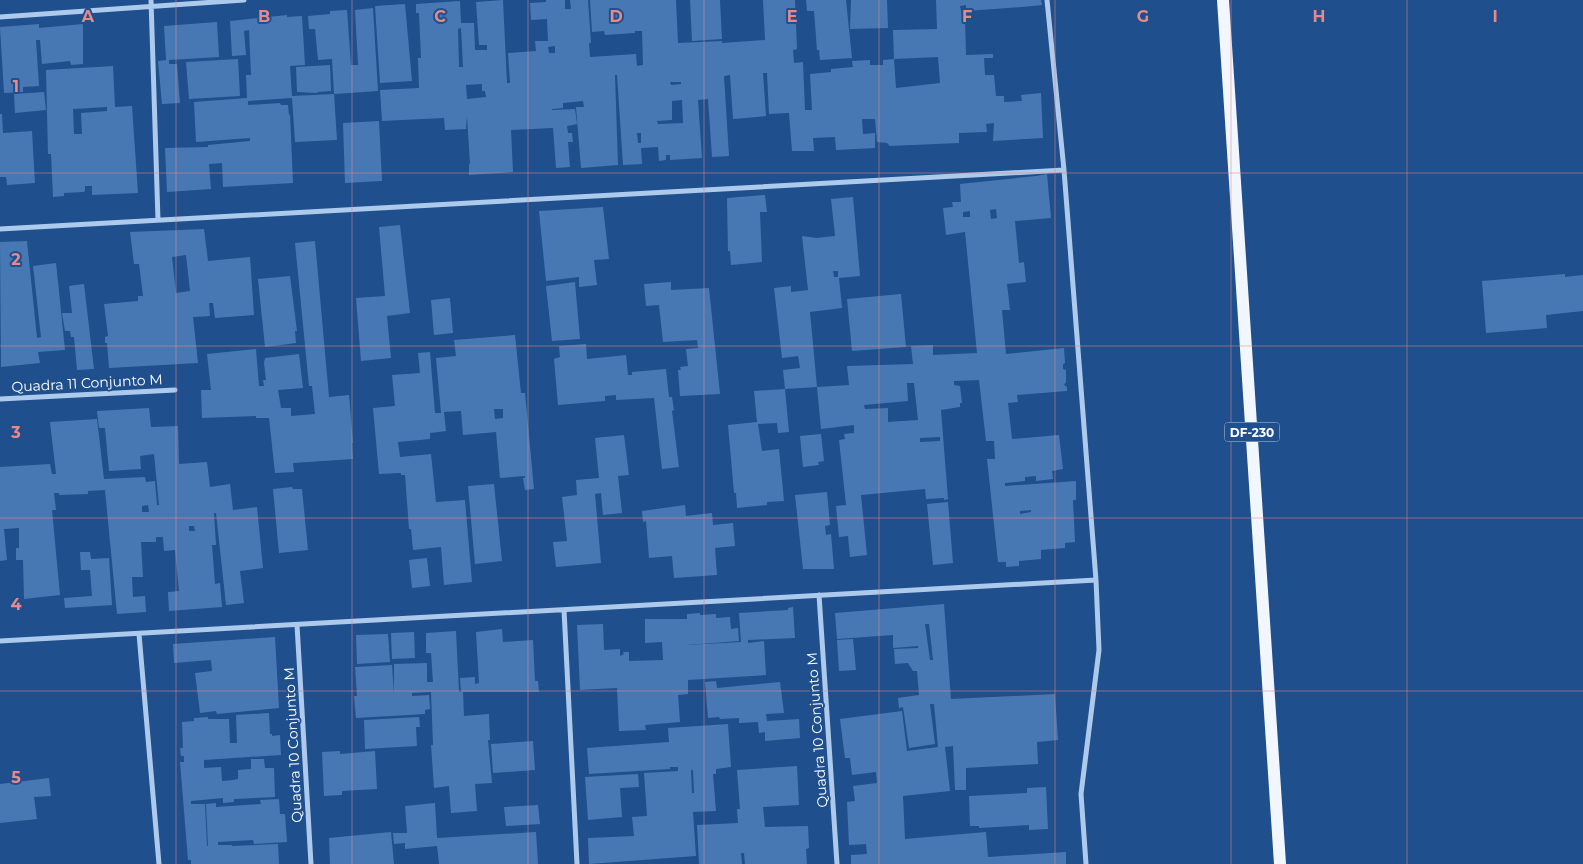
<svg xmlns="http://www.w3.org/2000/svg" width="1583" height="864" font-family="Montserrat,sans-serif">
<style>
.building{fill:#4878b4;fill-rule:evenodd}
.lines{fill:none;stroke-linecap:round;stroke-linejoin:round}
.street{stroke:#adcaec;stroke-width:5}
.primary{stroke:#f2f7ff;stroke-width:12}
.grid{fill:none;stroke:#e88989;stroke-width:1;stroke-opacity:0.55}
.labels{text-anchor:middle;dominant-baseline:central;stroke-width:4;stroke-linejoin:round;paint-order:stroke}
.shield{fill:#1f4f8d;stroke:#bccadd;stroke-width:1}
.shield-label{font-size:12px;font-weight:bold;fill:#fff}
.street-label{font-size:14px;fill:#fff;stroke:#1f4f8d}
.grid-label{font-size:16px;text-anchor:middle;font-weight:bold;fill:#e88989;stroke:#1f4f8d;stroke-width:4;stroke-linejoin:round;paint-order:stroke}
</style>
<rect width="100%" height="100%" fill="#1f4f8d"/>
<!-- building -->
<path class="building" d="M503,0L507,83H510L508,53L536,51L535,41H548L547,19L531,20L530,3L546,2V0H565V9H571L570,0H588L591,43H589L590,57L636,54L637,66L643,65L642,31H635V33L605,35L604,31L592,32L590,0H676L678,43L722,41V43L765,40L763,0H795L797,49L793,50L794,63L803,62L805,110H812L810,74L831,72V69L853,67L852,61L870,60V65H883V60L894,59L896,88L940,83L938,57L894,59L893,30L937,29L936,0H1041L1042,5L1022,7L966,11V5L960,6L963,19H965L966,55L993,54V58H984L985,75H994L996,96H1004V102L1022,101L1021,95L1041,93L1043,138L993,141L994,123L986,124L987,132L959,133V143L890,146L887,143L877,142L875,119H862L863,134L875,133V148L836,150L835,137L813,138L814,151H792L789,113L769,114L767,73H763L766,116L746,118L733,119L730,75L724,76L729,156L712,157L708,99L698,100L702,158L670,160V155H666V160L659,161L658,147L641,148L642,164L623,165L617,75H615L618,165L581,168L576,107H584L583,101L563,103V108L552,109V110L575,109L577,124L567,126L568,133H572L573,142H568L570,167L556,168L553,128L511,130L513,172L469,175V164H470L467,116L466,129L445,130L444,118L382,121L380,90L419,88L418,58H421L419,13H416V4L460,1L461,23H474L475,50H487V45H479L476,2ZM461,28L463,67H459L458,29ZM555,46V53H549L548,47ZM670,82H681V84L671,85ZM482,84V91H485L486,97L467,99L466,85ZM682,100L683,123L658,124L657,121L672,120V101ZM637,133H641V143H638Z
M690,0H720L722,39L692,41Z
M806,0H846L852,58L820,60L819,50H817L814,11H807Z
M851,0H887L888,28L850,29Z
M405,4L412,81L380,83L375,6Z
M373,8L378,91L334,94L332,59L318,60L315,29H309L308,16L330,14V11L347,10L351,65H358L355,10Z
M287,15V17L302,16L305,65L290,66L292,96L334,94L337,140L295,142L292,98L248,101V105L280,103L281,105H288L289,115L290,114L293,183L223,187L222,163L209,164L211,189L167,192L165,148L208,147V145L250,141V138L196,142L194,102L247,98L246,75H251L249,30L244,31L246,55L232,56L230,21Z
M217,22L219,57L169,60V64H177L180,103L162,104L158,61L166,60L164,26Z
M39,24V28L83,24V64L71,65L70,61L42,64L40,40H36L39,86L23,87V92L4,93L0,27Z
M238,59L240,96L189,99L186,62Z
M330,65L331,91L317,92L318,93L297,92L296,67Z
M113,66L115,107L132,106L138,193L92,195V186H85V191L83,192L64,193V196L53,197L51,154H48L46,70ZM107,107V111L81,113L82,134H74L73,109Z
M44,92L46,110L15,113L14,94Z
M0,114H2L3,133L32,131L35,183L7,185L6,177H0Z
M379,121L382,181L345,183L343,123Z
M1047,174L1051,218L1015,221L1019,263L1024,262L1026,282L1007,284L1010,310H1002L1006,354L1064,348L1065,363L1063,364V369L1066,370V382L1064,385L1067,387V391L1017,395L1018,402L1008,403L1012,439L1059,435L1063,469L1052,471L1053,479L1036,481V476L1025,477V481L1005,483V486L1076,481V500H1073L1075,542L1065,543V548L1041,550V559L1019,561V566L1006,567V562H998L987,459H995L994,441H986L979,380L954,381V385L960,386L962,403H960V407L941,410L948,499L944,500V498L926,499L925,489L861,495L867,555L850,557L848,536L839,537L836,506L846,505L839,440L845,439L844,434L854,433V425L821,429L817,387L785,389L783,370L800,368L798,356L782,358L774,288L791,286V292L808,290L802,236L817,238L835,236L831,199L853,197L860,276L839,278L842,308L810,312L817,387L849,385L847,366L913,364L911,346L933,345V355L977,353L965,232L946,235L943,208L953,207L952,202H961L960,184L1036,176ZM996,209L997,218L991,219L990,210ZM970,211V217H963V212ZM833,271H838V277H834ZM907,383H914L918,420L888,422V408L865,409L864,405L908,401ZM940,437V441L920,442V438ZM1031,510V512L1020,514V511Z
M765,195L767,212H760L762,262L731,265L730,251H728L727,198Z
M603,207L609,259L594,260L597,285L579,287V277L546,281L539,211Z
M400,225L410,313L387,316L391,358L361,361L356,298L385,296L379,227Z
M204,229L208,261L250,257L254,315L215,318L213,303H209L210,316L193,317L198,363L109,368L107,343H105V337L108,336L104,304L138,301V296H143L139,264H134L130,232ZM186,255L190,291L176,293L172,257Z
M27,241L37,338L41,337L33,266L56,263L65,350L38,352L40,363L1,367L0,242Z
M315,241L329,397L349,395L353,443H352L353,459L293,463L294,472L275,473L269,418H256V416L202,418L201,390H211L207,354L256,349L259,386H264L263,380H266L264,363L265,358L299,354L303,388L278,390L281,408H291V416L315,414L312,386H309L295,243Z
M1565,274V277L1583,275V311L1546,315L1547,328L1486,333L1482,281Z
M290,276L297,331H295L296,343L265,347L258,279Z
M575,282L580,339L552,341L546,286Z
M671,282V290L709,288L720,394L680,396L678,370H681L680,367L688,366L686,349L698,348L697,340L663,342L659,305L646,306L644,284Z
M84,284L94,369L77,370L74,337H71L70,331H65L62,313H72L69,286Z
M901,294L906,347L852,351L847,299Z
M450,298L453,333L434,335L431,300Z
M515,335L521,393H525L534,489L525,490L523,478H525V476L500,478L496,432L463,435L461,411L444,412L446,431L430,433V439L398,442L400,457L431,454L436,502L465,500L472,582L444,585L441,547L413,550L411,529H409L405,475H401V473L379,474L373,408L395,406L392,375L420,373L418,353L430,352L435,413H441L436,358L456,356L454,340ZM494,409H503V418L495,419Z
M586,344L587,359L626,355L628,375H632V372L666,369L669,397H672L674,410L672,411L679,467L662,469L654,398L616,400V395L605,396V401L558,405L554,359L560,357L559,346Z
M785,389L789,432L778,433L777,423L758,424L762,451L779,449L784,501L767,502V505L737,508L736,493H734L728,425L757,422L754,391Z
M149,408L151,427L178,426L179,464L207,462L210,487L230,484L233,510L257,507L263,568L240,571L244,603L226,605L216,513H214L216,545H212L215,584L220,583L222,607L169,611L168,592L179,591L175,550L164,551L163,537H156V542H141L143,577H132L133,597L145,596L146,612L117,614L105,490L88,491V494L59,495V493H54L56,510H52L60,595L24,599L23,560H16V548H19V528L4,529L7,560L0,561V467L50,464L52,474H56L50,422L97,419L104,479L145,477L146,482L155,481L157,505H159L154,454L140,456L141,469L109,471L105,428H99L97,411ZM148,505L149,512H142V506ZM189,526H194L195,531H189Z
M821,434L824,461L818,462L819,465L803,467L800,436Z
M624,435L629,475L618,476L622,513L603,515L601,493L595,494L601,563L556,567L553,542L567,541L562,497L577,495L576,480L599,478L595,438Z
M494,484L502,561L475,564L468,486Z
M292,487L293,489H302L308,550L279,553L273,489Z
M827,492L830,525L825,526L826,535L831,534L834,569H803L795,495Z
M948,502L953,563L933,565L927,504Z
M685,505L686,516L712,513L713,525L733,523L735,546L715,548L717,575L674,578L672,556L649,558L646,521L643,522L642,511Z
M80,552H90L91,559L109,558L112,605L65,608L64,598L92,596L90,570H81Z
M427,558L430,586L412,588L409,560Z
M944,604L951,699L1055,694L1058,740L1037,742L1038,764L966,768V790H955L953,746L945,747L950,791L903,796L905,839L986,832L988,857L1066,852V864H851V855L867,854L866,844L849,845L847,802L855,801L853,786L877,783L876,772L852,775L850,758H845L840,719L902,711L907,751L938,747L934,704H930L935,744L909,748L903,707L899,708L898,698L919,695L917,671H913L908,663L895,664L894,649L918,648V646L893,648V635L837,639L835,613ZM925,624H929L933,660H930Z
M793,607L795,638L748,640V643L764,641L766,675L688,680V694L678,695L680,722L645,725L646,730L619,731L617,688L580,690L577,625L603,624L604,650L620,649V656L624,654L623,652H629V661L663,660L662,642L645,643V619H687V614L700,613V615L716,614V618L730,617L731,629L738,628L739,641L687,645L741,642L739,613L788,610V608Z
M502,629L503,642L533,640L535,681H538L539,692H463L464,716L489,714L490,740H488L492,783L475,784L477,811L451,813L449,786L434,788L431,745H433L431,692L412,693V696L429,695L430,709L425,710V714L356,718L354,696H357L355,667L392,665L394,694V664L427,663V682H433L431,653H426V633L456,631L459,692H461L460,678L475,677V684L479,683L476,632Z
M414,632L415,658L392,659L391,633Z
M388,634L390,662L357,664L356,635Z
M275,637L279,708L217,714L216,711L200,713L195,673L212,671L211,660L174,663L173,644Z
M853,639L856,670L839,671L837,640Z
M716,681L717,688L780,682L784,713L766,714L767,721L799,719L800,738L765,741V732L759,733L758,722L739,723V718L720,719L719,717L708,718L705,682Z
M269,713L270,734H272V736L280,735L281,755L204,760V768L221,767L222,781L233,780L238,779V770L251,769V759H264L265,768H274L275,797L234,799V802L223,803V798L191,801V804H205L207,846H208L206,804L216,803V807L261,804L260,800L279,799L280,814H285L287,842L254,844L253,840L218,842V845H232V846L278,844L279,864H191V860H188L180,762H184V756H181L180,748H183L182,722L194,721V718L208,717V719H229L230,743H237L236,715Z
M419,717L420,727H416L417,746L365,749L364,720Z
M728,724L731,767L716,769V774H713L716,811L693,812L696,856L589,864L588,838L634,836L632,817L647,816L644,773L678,771V767H670V769L589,774L587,748L669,742L668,728ZM691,770H693L694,793H692Z
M533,741L535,770L493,773L491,744Z
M340,751V754L375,751L377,789L342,791V795L324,796L322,752Z
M797,766L799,805L763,807L765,827L808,826L809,848L806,849L807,864H745L744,853H741L742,864H699L697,825L738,823L737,809H740L737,770Z
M638,774L639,787L620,788L622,817L588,820L585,777Z
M49,778L51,796L34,797L37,819L0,823V784Z
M1046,787L1048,829L1029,830V825L979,828V826H970L969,796L1027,793V788Z
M435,803L437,838L536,832L538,864H439L437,846L405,849V843L394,844L393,833H407L405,806Z
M538,805L540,824L506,826L504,807Z
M391,832L394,864H330L329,838Z"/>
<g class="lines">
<!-- street -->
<path class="street" d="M151,0L158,220
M1047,0L1064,170L1096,580L1099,650L1081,794L1086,864
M0,17L244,0
M0,229L1064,170
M0,399L175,390
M819,595L837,864
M564,610L577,864
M297,625L311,864
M139,634L159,864
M0,641L1096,580"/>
<!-- primary -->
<path class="primary" d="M1223,0L1280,864"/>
</g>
<!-- grid -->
<path class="grid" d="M176,0V864M352,0V864M528,0V864M704,0V864M879,0V864M1055,0V864M1231,0V864M1407,0V864M0,173H1583M0,346H1583M0,518H1583M0,691H1583"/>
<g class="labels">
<!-- shield labels -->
<rect class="shield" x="1224.5" y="422.5" width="55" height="19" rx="4"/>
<g class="shield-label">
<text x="1252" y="432">DF-230</text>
</g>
<!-- street labels -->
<g class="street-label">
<text transform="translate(87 383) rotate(-3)">Quadra 11 Conjunto M</text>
<text transform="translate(817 730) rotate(-94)">Quadra 10 Conjunto M</text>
<text transform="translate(293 745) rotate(-93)">Quadra 10 Conjunto M</text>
</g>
</g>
<g class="grid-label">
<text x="88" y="22">A</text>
<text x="264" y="22">B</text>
<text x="440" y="22">C</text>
<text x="616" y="22">D</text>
<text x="792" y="22">E</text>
<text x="967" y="22">F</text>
<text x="1143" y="22">G</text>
<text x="1319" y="22">H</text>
<text x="1495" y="22">I</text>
<text x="16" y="92">1</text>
<text x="16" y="265">2</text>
<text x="16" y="438">3</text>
<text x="16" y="610">4</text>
<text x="16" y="783">5</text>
</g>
</svg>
